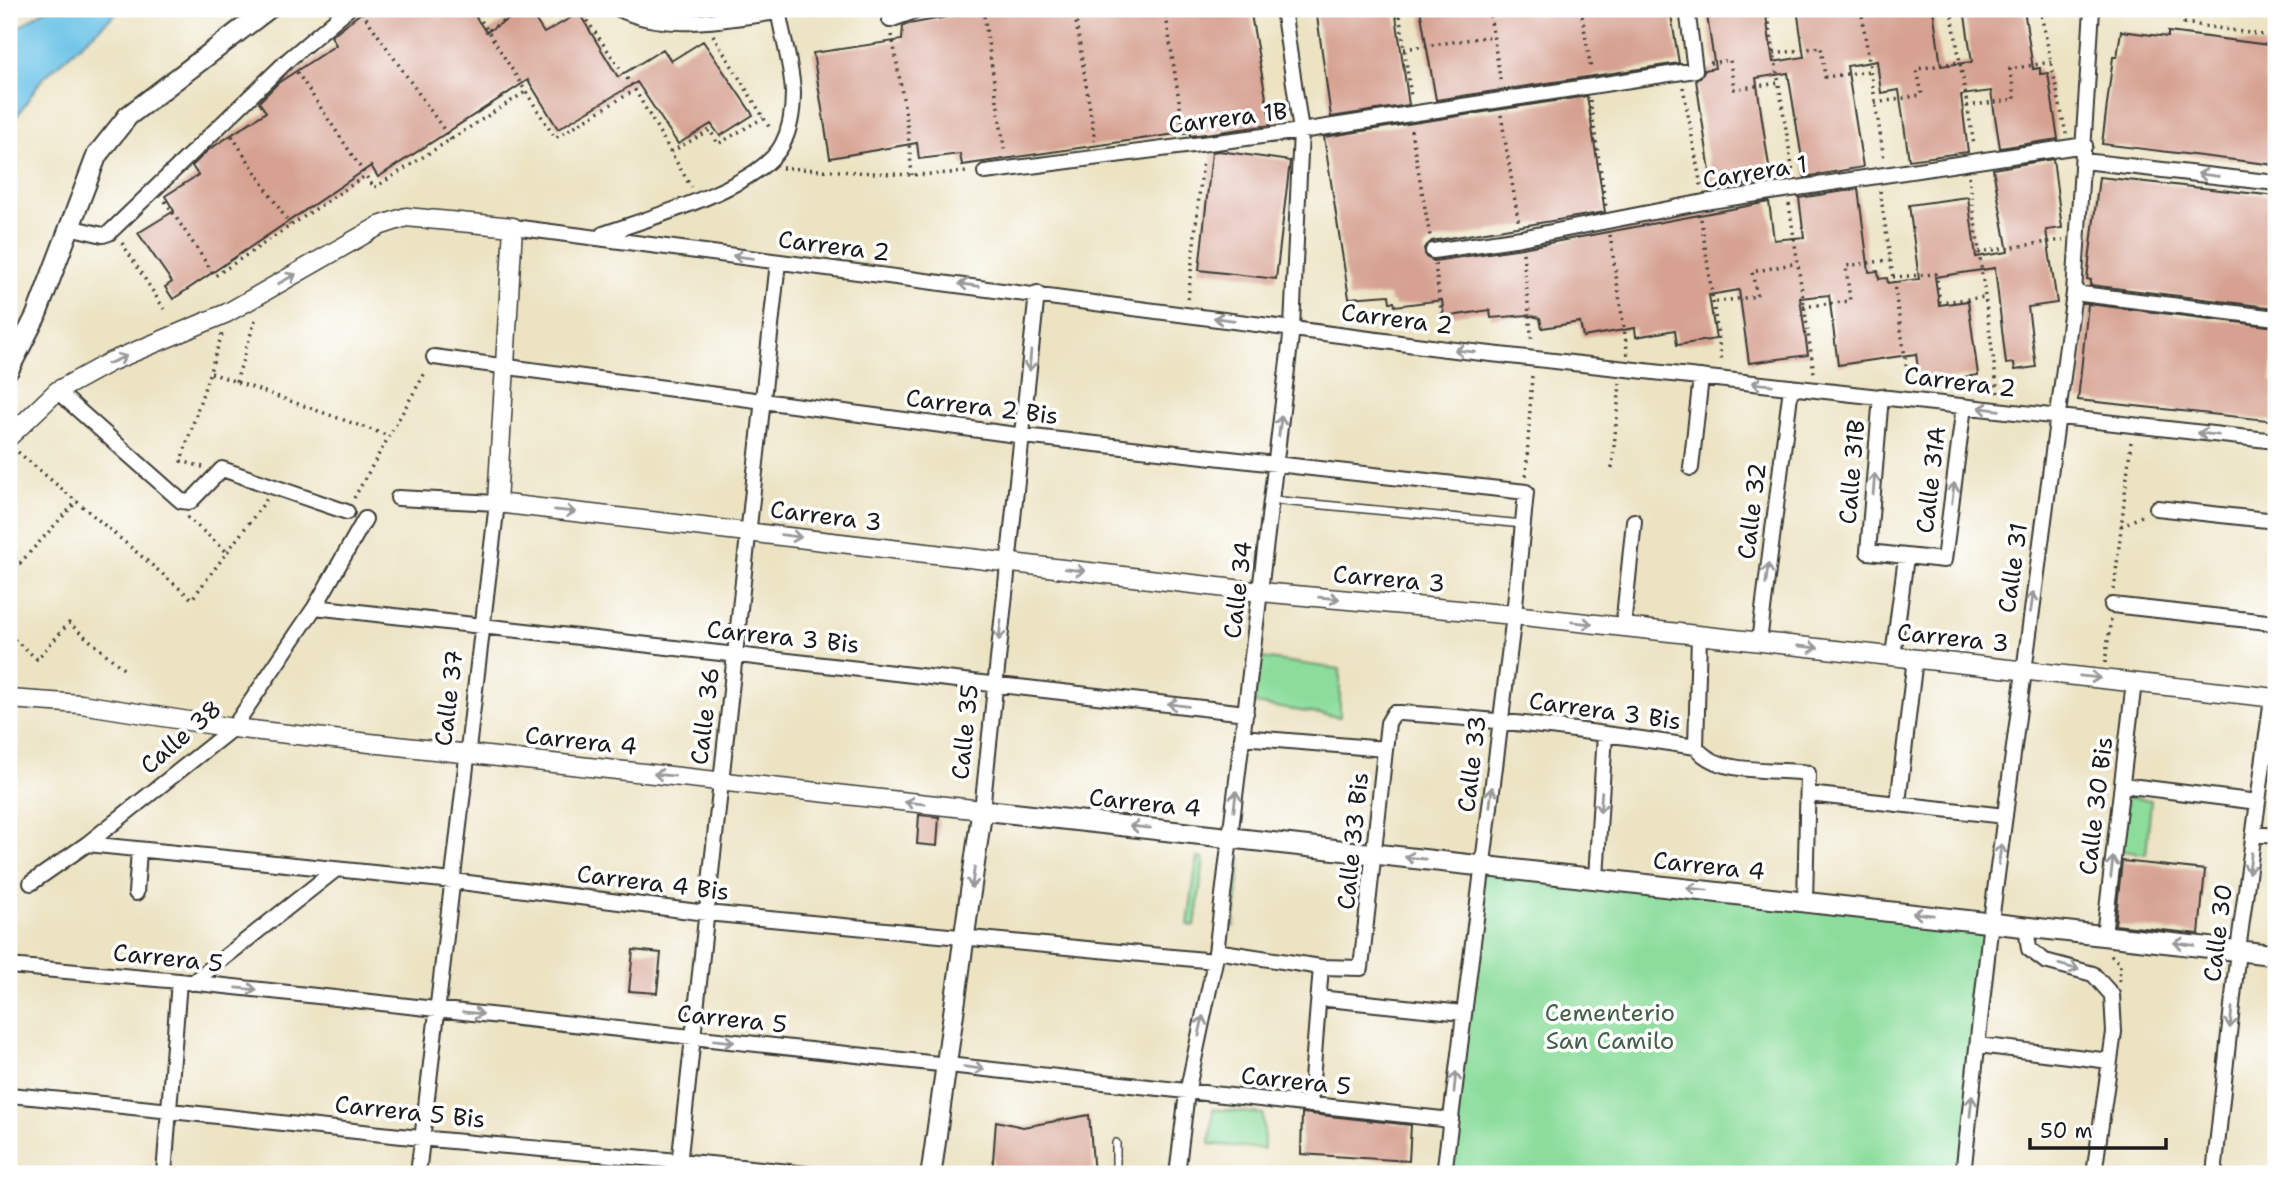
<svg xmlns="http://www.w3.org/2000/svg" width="2285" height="1183" font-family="'Shantell Sans',sans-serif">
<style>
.green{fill:#8cdd9c;stroke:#547c5c;stroke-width:2}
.water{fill:#69c2e7;stroke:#426f82;stroke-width:2}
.building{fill:#d6a191}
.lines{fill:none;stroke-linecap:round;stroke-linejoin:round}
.service-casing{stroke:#3b3a35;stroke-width:10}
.minor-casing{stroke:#3b3a35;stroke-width:18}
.tertiary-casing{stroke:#3b3a35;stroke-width:21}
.secondary-casing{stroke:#3b3a35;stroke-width:23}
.path{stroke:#3b3a35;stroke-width:3.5;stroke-dasharray:2 5;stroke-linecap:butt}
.service{stroke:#fff;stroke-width:7}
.minor{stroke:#fff;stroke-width:14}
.tertiary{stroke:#fff;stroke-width:18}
.secondary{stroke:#fff;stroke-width:19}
.oneway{stroke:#999}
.labels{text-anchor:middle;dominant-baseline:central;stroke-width:7;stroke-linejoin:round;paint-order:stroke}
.street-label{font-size:24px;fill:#1c1c1c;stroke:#fff}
.park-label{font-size:24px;fill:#436049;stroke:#fff}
</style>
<rect width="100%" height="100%" fill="#fff"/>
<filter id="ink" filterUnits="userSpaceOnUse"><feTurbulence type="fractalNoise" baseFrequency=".0143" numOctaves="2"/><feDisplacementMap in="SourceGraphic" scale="14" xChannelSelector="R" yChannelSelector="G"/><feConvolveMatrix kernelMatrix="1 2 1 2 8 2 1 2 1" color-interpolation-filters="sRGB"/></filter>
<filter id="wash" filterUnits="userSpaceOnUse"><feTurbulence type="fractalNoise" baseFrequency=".00686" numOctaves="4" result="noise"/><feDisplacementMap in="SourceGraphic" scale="28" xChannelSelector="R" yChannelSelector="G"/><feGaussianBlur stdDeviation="1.57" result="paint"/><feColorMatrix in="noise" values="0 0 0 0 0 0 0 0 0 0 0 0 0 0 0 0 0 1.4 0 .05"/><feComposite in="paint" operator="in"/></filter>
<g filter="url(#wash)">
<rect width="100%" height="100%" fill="#ece3c3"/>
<!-- green -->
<path class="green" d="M1261,658L1340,669V717L1254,704Z
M2127,797L2151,800L2146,854L2122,851Z
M1197,858L1204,859L1195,926L1188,925Z
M1235,859H1241L1234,926L1227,925Z
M1483,865L1991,921L1963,1174H1444Z
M1213,1109L1263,1114L1264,1149L1210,1144Z"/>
<!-- water -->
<path class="water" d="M46,9H121L42,79L9,128V41L18,28Z"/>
<g id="blocks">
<!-- building -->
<path class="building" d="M366,9H470L486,32L523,11L526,15L531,13L544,33L579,13L618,77L663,49L671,61L703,41L753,115L720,136L711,124L678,144L637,82L558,129L528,80L378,177L371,166L173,299L165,287L172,282L138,233L174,211L165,196L198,175L192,166L207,151L266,112L259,102L278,83L336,45L331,36Z
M991,9H1250L1271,125L1190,136V132L962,165L960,154L919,159L917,143L830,158L813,53L902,40L903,26L909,24Z
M1316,9H1395L1409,105L1331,117Z
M1420,9H1670L1679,63L1436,100Z
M1706,9H1765L1773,62L1804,57L1797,9H1933L1941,66L1972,62L1964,9H2024L2033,69L2040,68V74L2048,73L2058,139L2000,148L1991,91L1961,95L1968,152L1909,160L1899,90L1881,93L1877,61L1847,66L1863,167L1805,177L1788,73L1756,78L1771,180L1713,191L1696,80L1701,77L1705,70L1715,68Z
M2121,31L2168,37V32L2276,46V165L2102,144L2113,57H2117Z
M1587,96L1605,212L1432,241L1424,248L1426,257L1434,261L1522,248L1769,202L1774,240L1804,237L1799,198L1858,189L1869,272L1878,271L1879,279L1887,278L1888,283L1919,279L1909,205L1968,197L1976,257L2008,252L1993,169L2053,159L2062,228L2046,230L2057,303L2028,307L2036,367L2015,370L2014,363L2006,364L1995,268L1935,277L1939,305L1968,301L1978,375L1920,383L1916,354L1838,365L1829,295L1800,298L1808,355L1749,363L1739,290L1709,295L1716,339L1677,345L1675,330L1636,337L1635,328L1583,337L1580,322L1542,328L1540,318L1528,315L1491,318L1490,310L1444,317L1442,300L1395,306L1394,302H1390L1389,295L1349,298L1324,137Z
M1219,151L1290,161L1276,279L1199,270L1212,152Z
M2099,177L2276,196V308L2090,285L2091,280L2087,279Z
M2088,304L2276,327L2271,382H2276V421L2078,400Z
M919,815L939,817L937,846L917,844Z
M2122,861L2205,870L2199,934L2115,925Z
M633,950L661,953L657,993L629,991Z
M1302,1113L1411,1125L1409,1161L1301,1154Z
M1089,1115L1094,1174H992L996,1121L1023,1127Z"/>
</g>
</g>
<g filter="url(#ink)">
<use href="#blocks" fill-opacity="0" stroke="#3b3a35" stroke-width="2"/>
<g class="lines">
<defs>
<path id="service" d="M1271,500L1523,524
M1116,1143V1174"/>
<path id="minor" d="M619,9C668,33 727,18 779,12
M890,20L921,9
M2084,161L2276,183
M985,172L1301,131L1695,70L1687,9
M69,227L103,235L109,233L289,59L348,9
M513,227L1446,349L2276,441
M603,234C647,219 760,187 782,145C790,130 793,110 793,93C792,65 782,36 778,9
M1433,251L1521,238L1704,202L2085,145
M2074,293L2276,318
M434,357L1024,436L1526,492L1514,615L1444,1174
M57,391L181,501L190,502L222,469L347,512
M1881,396L1868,552L1944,560L1964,406
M1691,468L1701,377
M398,498L497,503L418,1174
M2157,508L2276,521
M2112,605L2276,623
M315,607L1246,713
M1623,627L1634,521
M1759,642L1791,387
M1893,656L1906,557
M1242,737L1385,749
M1696,747L1699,635
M2122,785L2258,802
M1808,794L2005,816
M1898,803L1915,658
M982,810L1037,293
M2254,834L2276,836
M87,844L453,881L706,913L1215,961
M1596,878L1605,734
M31,883L87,844L233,728L315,607L365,519
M136,893L139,850
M2026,926L2029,949L2045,961L2093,974L2112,995L2114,1032L2094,1174
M2104,935L2134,682
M1216,951L1321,967L1361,968L1388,723L1394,713H1400C1500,719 1597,732 1696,747C1716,776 1775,768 1808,773L1805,901
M9,966L179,981L1451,1120
M192,983L334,871
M1318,998L1463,1013
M1978,1045L2110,1061
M9,1095C147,1107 284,1124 421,1138C550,1151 679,1159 807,1174
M1310,1105L1321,967
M164,1174L179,981
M678,1174L778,262
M1177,1174L1187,1093L1215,961L1292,328L1301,131L1283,9
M1963,1174L1991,921L2074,293L2092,9
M2214,1174L2238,950L2272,698"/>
<path id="tertiary" d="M9,437L57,391L110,362L227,313L379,226L406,217L513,227L497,503L1261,592L1514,615L2276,698
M9,699L81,704L233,728L982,810"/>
<path id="secondary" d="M9,369L36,316L97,155L128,116L268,9
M931,1174L982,810L2276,955"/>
</defs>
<!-- service casing -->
<use href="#service" class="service-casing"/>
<!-- minor casing -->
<use href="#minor" class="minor-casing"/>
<!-- tertiary casing -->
<use href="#tertiary" class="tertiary-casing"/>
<!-- secondary casing -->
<use href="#secondary" class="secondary-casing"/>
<!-- path -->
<path class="path" d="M474,9L555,138L635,90
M579,9L635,90L691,187
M983,9L1005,153
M1074,9L1095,141
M1165,9L1184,133
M1399,9L1411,97
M1489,9L1501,84
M1581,9L1591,70
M1767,9L1793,173
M1861,9L1884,159
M1951,9L1974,145
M2040,9L2066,134
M2186,9L2184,23L2276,37
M362,12L451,140
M489,30L522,9
M713,35L771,130
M892,35L907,122L912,175
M1404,49L1493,36
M1774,54L1821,47L1825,77L1870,71
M1710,63L1730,60L1734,89L1779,83
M297,72L374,188L527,91
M1683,87L1701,186
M1590,100L1606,207
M1875,103L1922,95L1917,69L1960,62
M1967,106L2015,99L2010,69L2051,62
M1501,115L1519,225
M1411,130L1430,236
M232,136L290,225
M671,152L710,130L718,144L763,118
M782,168L912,175L970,172
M1969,176L1998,394
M1880,191L1909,384
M165,201L215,276L365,176
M1789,204L1814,373
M1701,219L1722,363
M1610,235L1628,356
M122,243L164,309
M1979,252L2063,240
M1523,253L1532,343
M1435,264L1444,333
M1893,277L1936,274L1940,302L1986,297
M1188,299L1203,160
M1716,302L1757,296L1752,272L1797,263
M1803,307L1850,301L1846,266L1890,260
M211,373L389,436
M236,382L256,317
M18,452L192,599L267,499
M203,467L181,461L222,334
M1612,468L1620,383
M1526,476L1532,375
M354,498L426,371
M187,517L228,553
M2121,526L2144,515
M9,554L20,563L77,501
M2114,590L2131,441
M9,635L37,659L69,623L127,672
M2105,663L2111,618
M2111,955L2120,964L2119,982"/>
<!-- service -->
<use href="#service" class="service"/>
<!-- minor -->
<use href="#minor" class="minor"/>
<!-- tertiary -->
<use href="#tertiary" class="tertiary"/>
<!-- secondary -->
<use href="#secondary" class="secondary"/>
</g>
<!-- one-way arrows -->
<defs><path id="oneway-shaft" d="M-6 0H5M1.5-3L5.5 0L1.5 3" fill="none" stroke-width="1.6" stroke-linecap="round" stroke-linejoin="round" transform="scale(1.75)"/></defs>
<g class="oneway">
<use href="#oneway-shaft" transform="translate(2208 175) rotate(-173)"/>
<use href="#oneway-shaft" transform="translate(743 257) rotate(-172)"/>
<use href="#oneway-shaft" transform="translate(287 279) rotate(-29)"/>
<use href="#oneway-shaft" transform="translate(969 285) rotate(-173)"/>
<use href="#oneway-shaft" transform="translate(1224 319) rotate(-173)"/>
<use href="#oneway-shaft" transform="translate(1465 351) rotate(-174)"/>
<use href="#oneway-shaft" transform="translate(117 360) rotate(-23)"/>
<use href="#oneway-shaft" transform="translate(1030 361) rotate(95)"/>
<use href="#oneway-shaft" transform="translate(1762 384) rotate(-174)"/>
<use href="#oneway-shaft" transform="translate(1989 409) rotate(-173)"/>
<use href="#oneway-shaft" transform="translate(1280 426) rotate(-83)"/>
<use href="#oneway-shaft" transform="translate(2208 434) rotate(-174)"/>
<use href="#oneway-shaft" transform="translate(1874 484) rotate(-85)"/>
<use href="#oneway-shaft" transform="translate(1953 493) rotate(-83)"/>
<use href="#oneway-shaft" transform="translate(565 511) rotate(6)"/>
<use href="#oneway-shaft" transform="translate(791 536) rotate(7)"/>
<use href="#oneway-shaft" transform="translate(1075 570) rotate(7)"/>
<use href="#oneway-shaft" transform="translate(1767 574) rotate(-83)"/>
<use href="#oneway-shaft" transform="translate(1329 598) rotate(5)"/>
<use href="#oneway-shaft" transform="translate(2032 602) rotate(-82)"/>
<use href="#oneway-shaft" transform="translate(1582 623) rotate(6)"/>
<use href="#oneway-shaft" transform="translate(1000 630) rotate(96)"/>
<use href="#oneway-shaft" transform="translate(1808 647) rotate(6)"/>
<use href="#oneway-shaft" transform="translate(2090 677) rotate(6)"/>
<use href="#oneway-shaft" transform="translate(1178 705) rotate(-173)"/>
<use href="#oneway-shaft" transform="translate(664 775) rotate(-174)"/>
<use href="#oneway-shaft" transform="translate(1491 797) rotate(-83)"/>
<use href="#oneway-shaft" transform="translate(1235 801) rotate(-83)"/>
<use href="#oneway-shaft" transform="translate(1601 802) rotate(94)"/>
<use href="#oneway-shaft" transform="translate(915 803) rotate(-174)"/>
<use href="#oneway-shaft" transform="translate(1140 827) rotate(-174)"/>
<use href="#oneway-shaft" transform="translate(2000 854) rotate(-82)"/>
<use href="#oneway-shaft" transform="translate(1415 858) rotate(-174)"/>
<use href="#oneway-shaft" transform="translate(2250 863) rotate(98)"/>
<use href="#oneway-shaft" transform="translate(2112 867) rotate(-83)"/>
<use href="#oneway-shaft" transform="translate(973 878) rotate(98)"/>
<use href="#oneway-shaft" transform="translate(1697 889) rotate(-174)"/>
<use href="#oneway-shaft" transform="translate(1923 914) rotate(-174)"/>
<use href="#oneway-shaft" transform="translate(2184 944) rotate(-173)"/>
<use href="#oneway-shaft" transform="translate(2069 967) rotate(15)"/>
<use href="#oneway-shaft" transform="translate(247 989) rotate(6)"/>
<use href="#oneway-shaft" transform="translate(473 1013) rotate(6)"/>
<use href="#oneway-shaft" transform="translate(2231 1018) rotate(96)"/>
<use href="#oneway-shaft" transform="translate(1201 1026) rotate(-78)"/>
<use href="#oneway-shaft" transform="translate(724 1041) rotate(6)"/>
<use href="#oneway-shaft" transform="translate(974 1068) rotate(7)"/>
<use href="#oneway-shaft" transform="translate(1455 1082) rotate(-84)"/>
<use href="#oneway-shaft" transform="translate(1971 1106) rotate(-84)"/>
</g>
</g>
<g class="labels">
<!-- street labels -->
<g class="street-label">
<text transform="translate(1228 118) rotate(-7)">Carrera 1B</text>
<text transform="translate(1755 172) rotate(-9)">Carrera 1</text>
<text transform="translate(834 246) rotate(7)">Carrera 2</text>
<text transform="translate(1397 319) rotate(7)">Carrera 2</text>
<text transform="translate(1960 382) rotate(7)">Carrera 2</text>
<text transform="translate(982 407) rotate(7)">Carrera 2 Bis</text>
<text transform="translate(1852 472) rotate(-85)">Calle 31B</text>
<text transform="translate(1931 480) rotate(-83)">Calle 31A</text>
<text transform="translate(1752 511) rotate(-83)">Calle 32</text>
<text transform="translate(826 516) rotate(7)">Carrera 3</text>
<text transform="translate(2013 568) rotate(-82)">Calle 31</text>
<text transform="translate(1389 579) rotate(5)">Carrera 3</text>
<text transform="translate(1238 590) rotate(-83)">Calle 34</text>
<text transform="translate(783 637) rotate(6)">Carrera 3 Bis</text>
<text transform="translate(1953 638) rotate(6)">Carrera 3</text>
<text transform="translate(449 698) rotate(-83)">Calle 37</text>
<text transform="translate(1605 711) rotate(8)">Carrera 3 Bis</text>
<text transform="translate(705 716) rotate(-83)">Calle 36</text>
<text transform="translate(965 732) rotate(-84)">Calle 35</text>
<text transform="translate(181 737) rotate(-41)">Calle 38</text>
<text transform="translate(581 741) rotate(6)">Carrera 4</text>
<text transform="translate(1472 764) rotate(-83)">Calle 33</text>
<text transform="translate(1145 803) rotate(6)">Carrera 4</text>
<text transform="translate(2096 806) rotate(-83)">Calle 30 Bis</text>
<text transform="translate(1353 841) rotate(-84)">Calle 33 Bis</text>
<text transform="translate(1709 866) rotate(6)">Carrera 4</text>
<text transform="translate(653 883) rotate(7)">Carrera 4 Bis</text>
<text transform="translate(2218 933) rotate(-83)">Calle 30</text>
<text transform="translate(168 958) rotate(6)">Carrera 5</text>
<text transform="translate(732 1019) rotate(6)">Carrera 5</text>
<text transform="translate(1296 1081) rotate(6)">Carrera 5</text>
<text transform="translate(410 1112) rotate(6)">Carrera 5 Bis</text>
</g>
<!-- park labels -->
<g class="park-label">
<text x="1610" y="1013">Cementerio<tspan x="1610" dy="28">San Camilo</tspan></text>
</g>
</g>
<!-- margin -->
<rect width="2285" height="1183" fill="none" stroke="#fff" stroke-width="35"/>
<!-- scale -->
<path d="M2030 1138v10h136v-10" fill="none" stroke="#1c1c1c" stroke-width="3.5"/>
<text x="2040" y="1138" font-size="21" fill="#1c1c1c" stroke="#ffffff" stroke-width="5" paint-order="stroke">50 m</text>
</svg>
